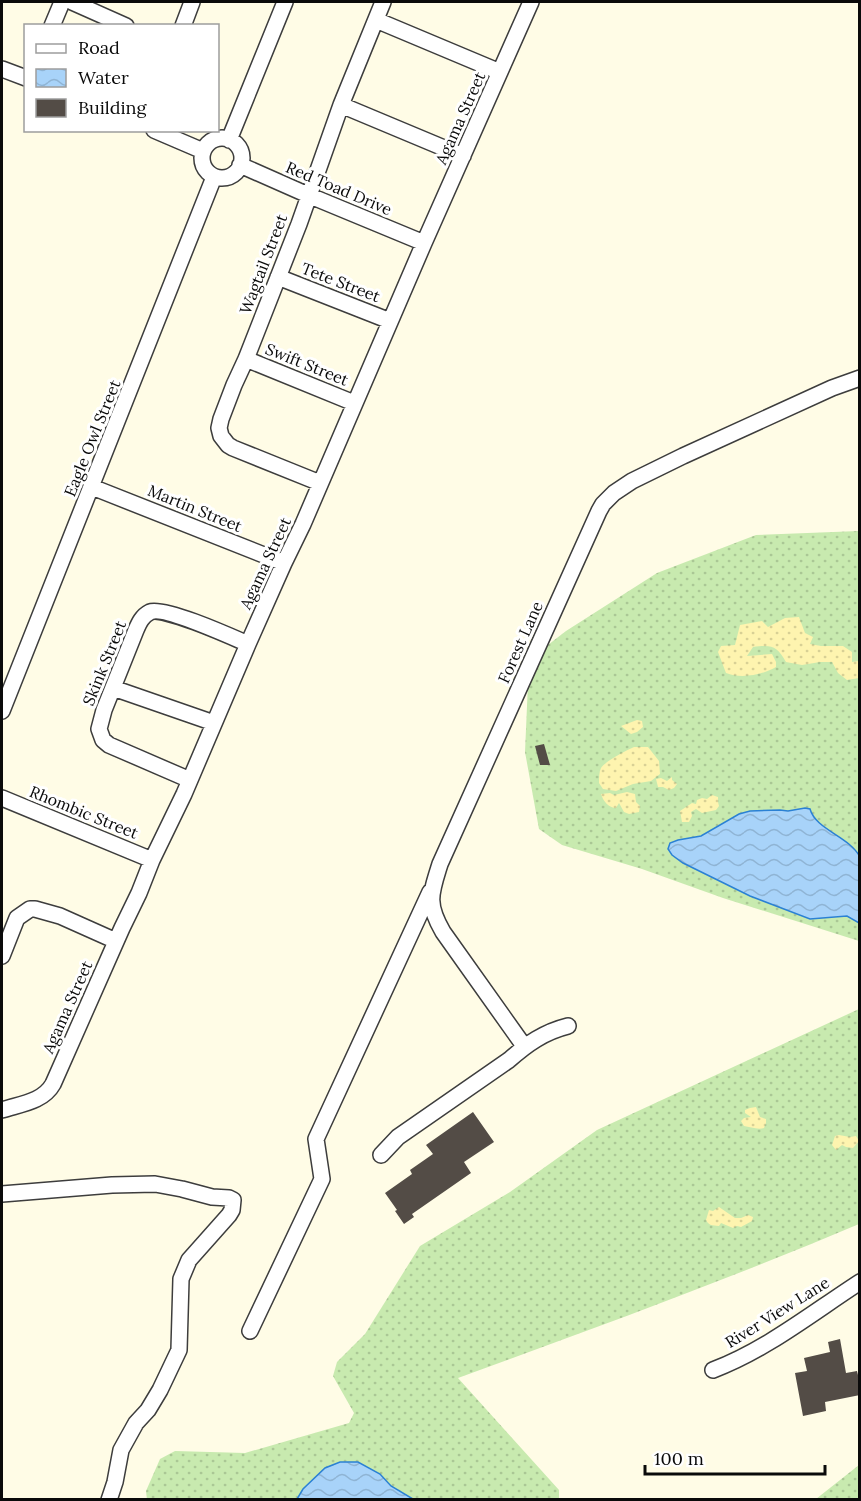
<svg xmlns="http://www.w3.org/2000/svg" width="861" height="1501" font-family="Lora,serif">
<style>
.grass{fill:url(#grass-dots)}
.sand{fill:url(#sand-dots)}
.water{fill:url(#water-waves);stroke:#2b81d4;stroke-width:1.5}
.building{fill:#534c46}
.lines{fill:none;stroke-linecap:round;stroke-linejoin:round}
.minor-casing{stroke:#3d3d3d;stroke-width:18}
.minor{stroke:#fff;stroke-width:15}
.labels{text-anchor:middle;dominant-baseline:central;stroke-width:6;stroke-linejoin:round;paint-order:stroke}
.street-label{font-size:16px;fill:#0a0a0a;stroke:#fff}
</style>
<defs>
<pattern id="grass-dots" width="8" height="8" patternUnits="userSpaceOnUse" patternTransform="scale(1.5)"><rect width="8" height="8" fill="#c8eaaf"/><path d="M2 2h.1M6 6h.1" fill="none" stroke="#aac795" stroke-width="1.8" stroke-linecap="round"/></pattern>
<pattern id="sand-dots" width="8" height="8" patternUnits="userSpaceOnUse" patternTransform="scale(1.5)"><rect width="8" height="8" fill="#fef4af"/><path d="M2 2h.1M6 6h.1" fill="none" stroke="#d8d095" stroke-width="1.8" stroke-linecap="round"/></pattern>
<pattern id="water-waves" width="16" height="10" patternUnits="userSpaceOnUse" patternTransform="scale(1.5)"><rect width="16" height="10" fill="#a8d3f9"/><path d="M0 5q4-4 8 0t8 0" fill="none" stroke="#8fb4d4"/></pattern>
</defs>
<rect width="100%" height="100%" fill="#fffce6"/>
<!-- grass -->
<path class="grass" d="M859,531V941L723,898L642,869L562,845L539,829L525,752L528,683L544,648L566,631L657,573L756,535Z
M859,1009V1224C727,1280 592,1329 458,1378L559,1490V1499L147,1500L146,1491L160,1459L175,1451L245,1453L349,1423L354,1413L333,1376L337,1362L365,1334L420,1246L510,1192L597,1130Z
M859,1465V1499H816Z"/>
<!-- sand -->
<path class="sand" d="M799,617L805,633L813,637L810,644L821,646H843L852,652V662L859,661V678L847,680L838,673L832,662H820L802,665L786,662C776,645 772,645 753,647L747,656L772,654L776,662V667C762,675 741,679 726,673L718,652L721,646L735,645L740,625L762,621L768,627L785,618Z
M637,720L642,721L643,727L637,732L631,734L621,726Z
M634,747H648L659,761L660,774L651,781L633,784L616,791L603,789L599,783C599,778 599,772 601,768C604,762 627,750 634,747Z
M672,777V780L677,784L674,788L669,790L663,787H658L656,779L661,778L667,781Z
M627,792L635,794L636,802L640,806L639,812L629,814L624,812L619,803L616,808C609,808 603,801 601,794L610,793L614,795Z
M712,795L718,797V802L719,806L716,810L702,813L696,809L691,812L692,816L689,822H682L680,811L692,803L696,804L697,800L702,798L707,799Z
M756,1107L760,1117L766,1119V1123L764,1128C758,1130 750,1127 744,1126L741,1121L744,1118L751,1117L745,1113V1110L750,1108Z
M839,1135L850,1137L856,1136L859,1141L853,1148L846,1147L842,1145L836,1150L832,1145L835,1136Z
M719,1207L735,1218H741L748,1215L753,1217L752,1221L741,1227L737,1226L733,1228L721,1223L719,1226C712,1225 709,1226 706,1220L709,1210L713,1211Z"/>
<!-- water -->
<path class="water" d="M805,808L810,809C816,830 849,836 860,857L859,923L847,916L810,919L750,896L683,863L672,855L668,849L670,843L678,840L701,836L739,814L750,811L780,810L788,811Z
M340,1462H358L380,1474L391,1486L413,1499H297L303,1489L325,1468Z"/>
<!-- building -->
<path class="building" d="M544,744L550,765H540L535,746Z
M473,1112L494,1142L464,1162L471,1173L412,1214L414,1217L404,1224L395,1211L397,1210L385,1193L412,1174L410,1170L433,1154L426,1145Z
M840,1339L846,1373L857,1371L860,1383V1395L825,1402L826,1411L803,1416L795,1373L807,1371L804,1358L830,1352L828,1342Z"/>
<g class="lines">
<defs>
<path id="minor" d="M72,2L126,26
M376,20L500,72
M52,26L62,2
M183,26L192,2
M2,69L26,78
M341,105L463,156
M154,130L203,151
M202 158a20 20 0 1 1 40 0a20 20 0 1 1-40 0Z
M229,140L285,2
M240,165L308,195L424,243
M278,277L390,321
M246,359L354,403
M320,483L233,448L228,445L221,436L219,428L221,419L234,385L246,359L299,224L341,105L383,2
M92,487L284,563
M113,688L214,723
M2,711L214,177
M190,780L109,745L103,740L99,729L104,710L136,630C139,623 142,616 150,612C163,606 232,637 248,644
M2,798L152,860
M2,956L17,918L30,909H35L60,916L116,941
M524,1046L443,932C426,903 431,893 440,864L599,511L603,504L614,493L632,481L683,456L832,388L860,378
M2,1110C20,1104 43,1102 53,1084L122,928L139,893L152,860L184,794L248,644L284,563L303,524L424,243L531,2
M381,1155L398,1137L509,1060C527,1044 544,1032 568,1026
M2,1194L112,1185L155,1184L182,1189L212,1197L229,1198L233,1200L232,1210L229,1215L189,1260L181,1279L179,1350L160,1390L148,1410L136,1423L121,1450L115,1482L109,1500
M250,1331L322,1179L316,1139L430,892
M713,1370C766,1350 812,1313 860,1282"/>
</defs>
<!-- minor casing -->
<use href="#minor" class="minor-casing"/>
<!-- minor -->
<use href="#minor" class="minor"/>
</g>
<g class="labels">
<!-- street labels -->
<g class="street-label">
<text transform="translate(460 118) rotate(-66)">Agama Street</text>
<text transform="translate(339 188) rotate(23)">Red Toad Drive</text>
<text transform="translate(263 264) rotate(-69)">Wagtail Street</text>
<text transform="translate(341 282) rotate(21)">Tete Street</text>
<text transform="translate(307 364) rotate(22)">Swift Street</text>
<text transform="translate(92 438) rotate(-68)">Eagle Owl Street</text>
<text transform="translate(195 508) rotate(22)">Martin Street</text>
<text transform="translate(265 563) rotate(-65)">Agama Street</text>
<text transform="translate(520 642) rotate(-66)">Forest Lane</text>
<text transform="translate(104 663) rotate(-68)">Skink Street</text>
<text transform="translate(84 812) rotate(22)">Rhombic Street</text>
<text transform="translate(67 1007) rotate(-66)">Agama Street</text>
<text transform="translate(777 1312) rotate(-32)">River View Lane</text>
</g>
</g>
<!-- border -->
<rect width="861" height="1501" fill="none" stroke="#0a0a0a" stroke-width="6"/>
<!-- legend -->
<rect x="24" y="24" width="195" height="108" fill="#ffffff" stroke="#9d9d9d" stroke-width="1.5"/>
<rect x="36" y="44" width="30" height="9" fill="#ffffff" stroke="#9d9d9d" stroke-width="1.5"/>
<text x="78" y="54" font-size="18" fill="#0a0a0a">Road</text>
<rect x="36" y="69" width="30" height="18" fill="url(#water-waves)" stroke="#9d9d9d" stroke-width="1.5"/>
<text x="78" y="84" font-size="18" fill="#0a0a0a">Water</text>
<rect x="36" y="99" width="30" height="18" fill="#534c46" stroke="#9d9d9d" stroke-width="1.5"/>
<text x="78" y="114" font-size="18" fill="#0a0a0a">Building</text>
<!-- scale -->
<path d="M645 1465v9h180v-9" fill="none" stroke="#0a0a0a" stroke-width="3"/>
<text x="654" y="1465" font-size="18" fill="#0a0a0a" stroke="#ffffff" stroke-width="4.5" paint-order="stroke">100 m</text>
</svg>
